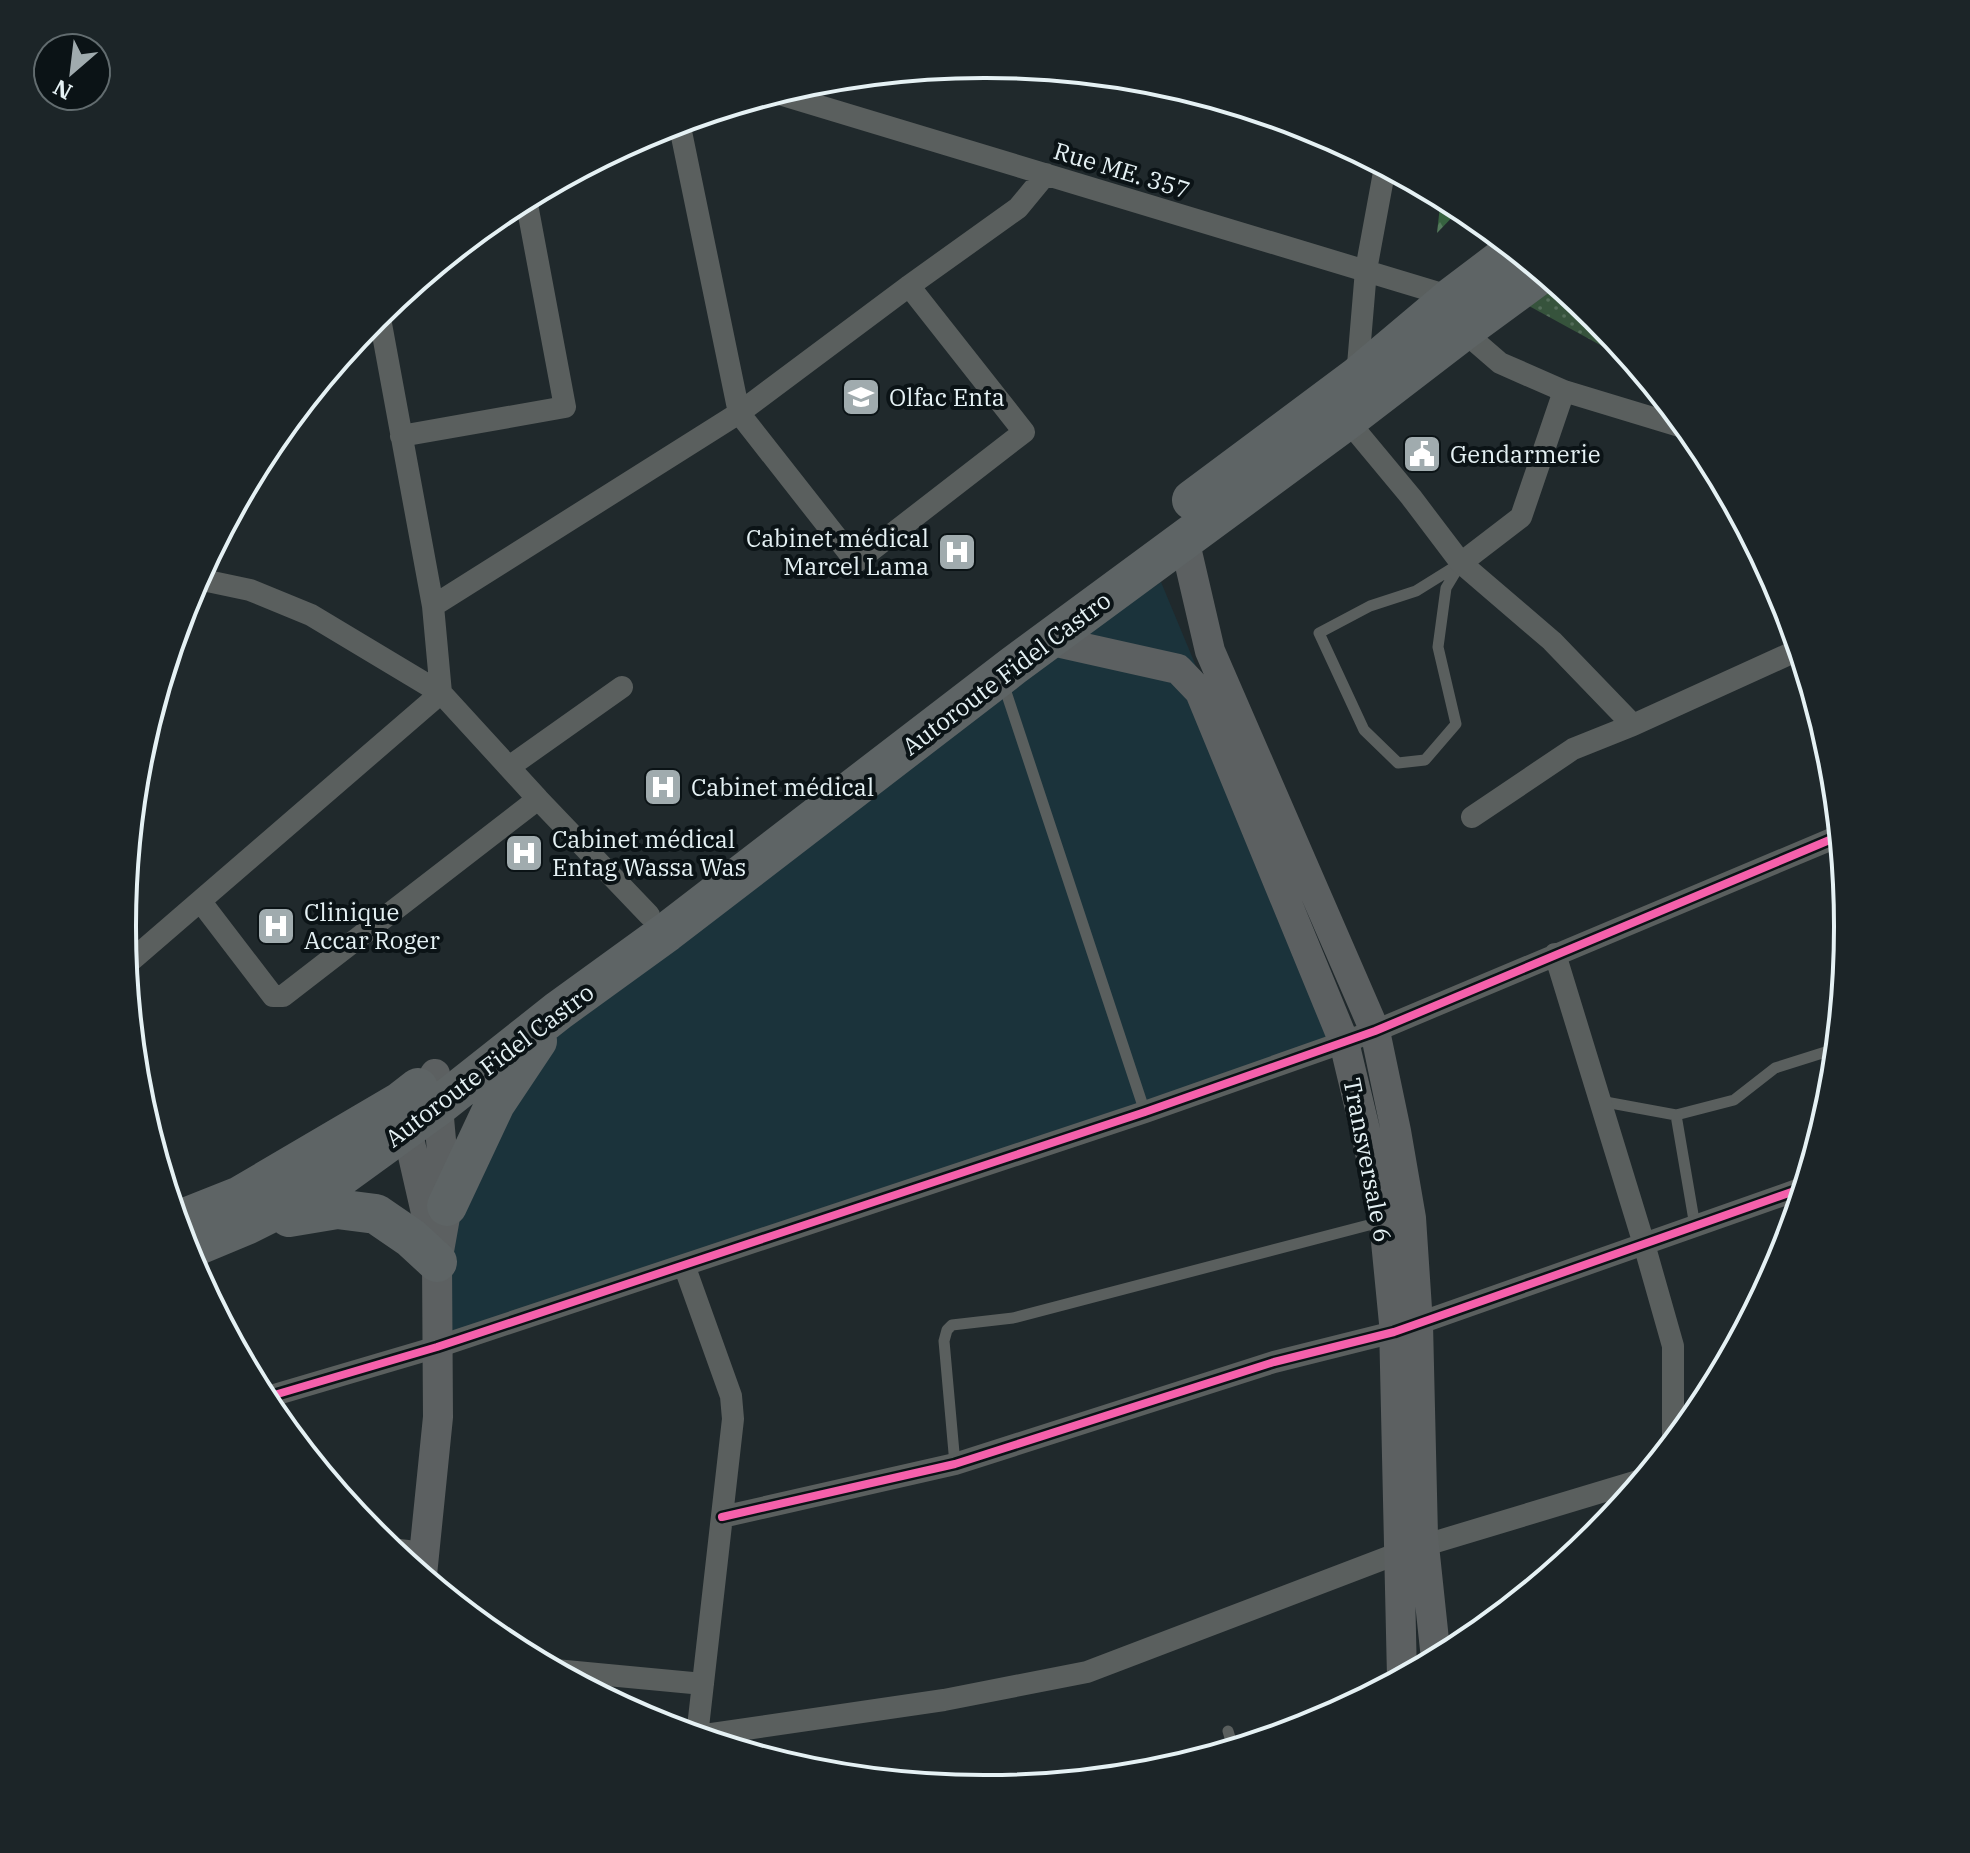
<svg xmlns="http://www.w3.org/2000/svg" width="1970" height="1853" font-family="'IBM Plex Serif',serif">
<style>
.built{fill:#1b333b}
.grass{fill:url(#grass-dots)}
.forest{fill:url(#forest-firs)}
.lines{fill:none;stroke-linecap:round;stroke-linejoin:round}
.lane{stroke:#5a5f5e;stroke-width:11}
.street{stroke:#5a5f5e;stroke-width:22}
.secondary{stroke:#5c6061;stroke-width:30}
.highway{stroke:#5e6465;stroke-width:40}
.cycleway-casing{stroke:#0b1316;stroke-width:13}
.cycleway{stroke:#f560ab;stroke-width:8}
.labels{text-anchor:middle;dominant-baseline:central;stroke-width:8;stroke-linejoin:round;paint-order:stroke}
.street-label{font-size:24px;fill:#e5f1f4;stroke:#0b1316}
.poi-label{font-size:24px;fill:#e5f1f4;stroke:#0b1316;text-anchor:start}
.rim{fill:none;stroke:#e5f1f4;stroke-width:4}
</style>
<defs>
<pattern id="grass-dots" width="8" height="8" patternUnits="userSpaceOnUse" patternTransform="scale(2)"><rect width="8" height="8" fill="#36533c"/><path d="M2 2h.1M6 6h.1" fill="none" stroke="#536c59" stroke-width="1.8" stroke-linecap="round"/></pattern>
<pattern id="forest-firs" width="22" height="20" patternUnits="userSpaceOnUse" patternTransform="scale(2)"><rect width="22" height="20" fill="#376340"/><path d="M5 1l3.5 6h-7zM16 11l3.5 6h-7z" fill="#547a5c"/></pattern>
</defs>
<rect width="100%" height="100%" fill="#20292c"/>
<!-- built -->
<path class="built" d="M1161,582L1282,873L1343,1036L426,1346L471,1159L567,1019L864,787Z"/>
<!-- grass -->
<path class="grass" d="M1541,272L1595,317L1633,363L1509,295Z"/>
<!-- forest -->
<path class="forest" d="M1441,197L1461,208L1437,233Z"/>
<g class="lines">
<!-- lane -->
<path class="lane" d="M1461,563L1446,588L1438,647L1456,724L1425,760L1398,763L1364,730L1319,633L1370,606L1416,591Z
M1009,682L1006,692L1145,1112
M1600,1101L1676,1115L1734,1100L1775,1068L1835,1049
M1676,1115L1695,1226
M955,1464L944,1341L947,1330L952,1325L1013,1318L1384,1221
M1228,1731L1233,1748"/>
<!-- street -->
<path class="street" d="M776,93L1452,297
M679,122L739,413L856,562L1024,432L909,286
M1463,331L1500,363L1564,391L1686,428
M1357,377L1366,270L1385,167
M1347,420L1411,497L1461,563L1552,641L1633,725
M401,436L565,407L526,199
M1461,563L1521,517L1564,391
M198,579L250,590L311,615L441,693L538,799L649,915
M433,606L739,413L909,286L1018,208L1046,174
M509,767L622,687
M1472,817L1573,749L1633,725L1798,650
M201,902L273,996H283L538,799
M1555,954L1644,1244L1673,1346V1441
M126,965L441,693L433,606L379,313
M684,1265L731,1396L733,1419L697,1736
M264,1398L437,1347L1145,1112L1344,1042L1375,1031L1839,836
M722,1517L955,1464L1274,1362L1394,1332L1803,1188
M391,1549L424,1553
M555,1670L703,1684
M698,1736L944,1700L1087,1672L1399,1553L1641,1480"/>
<!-- secondary -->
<path class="secondary" d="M1184,539L1210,651L1375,1031L1396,1131L1411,1218L1418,1324L1423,1536L1436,1659
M1048,640L1178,669L1200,692L1344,1042L1367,1138L1384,1221L1394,1323L1402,1677
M403,1112L434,1248
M422,1575L438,1417L437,1262L447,1206L435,1074"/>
<!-- highway -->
<path class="highway" d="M1192,500L1357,377L1452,297L1514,250
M447,1206L495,1104L537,1041
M289,1217L337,1209L376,1214L411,1238L437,1262
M177,1221L240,1196L400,1102L418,1088
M186,1250L246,1225L336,1180L438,1106L558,1011L667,932L1013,666L1347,420L1463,331L1542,273"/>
<defs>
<path id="cycleway" d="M264,1398L437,1347L1145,1112L1344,1042L1375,1031L1839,836
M722,1517L955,1464L1274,1362L1394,1332L1803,1188"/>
</defs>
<!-- cycleway casing -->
<use href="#cycleway" class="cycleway-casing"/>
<!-- cycleway -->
<use href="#cycleway" class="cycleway"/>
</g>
<!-- icons -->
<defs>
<symbol id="school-square" viewBox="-11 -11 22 22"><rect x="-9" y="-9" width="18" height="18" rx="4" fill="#a0abae" stroke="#0b1316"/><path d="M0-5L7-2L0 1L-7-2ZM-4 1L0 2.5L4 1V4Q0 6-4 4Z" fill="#fff"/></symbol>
<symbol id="civic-square" viewBox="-11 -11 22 22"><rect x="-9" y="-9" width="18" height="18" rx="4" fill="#a0abae" stroke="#0b1316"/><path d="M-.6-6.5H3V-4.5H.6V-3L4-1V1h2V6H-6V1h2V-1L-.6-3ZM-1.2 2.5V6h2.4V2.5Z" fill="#fff"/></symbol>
<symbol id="hospital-square" viewBox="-11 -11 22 22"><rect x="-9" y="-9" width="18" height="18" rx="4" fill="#a0abae" stroke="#0b1316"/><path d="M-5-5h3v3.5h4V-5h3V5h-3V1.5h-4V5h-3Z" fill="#fff"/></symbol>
</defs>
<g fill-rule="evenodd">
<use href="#school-square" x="839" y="375" width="44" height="44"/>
<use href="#civic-square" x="1400" y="432" width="44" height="44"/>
<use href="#hospital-square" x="935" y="530" width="44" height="44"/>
<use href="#hospital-square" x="641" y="765" width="44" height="44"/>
<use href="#hospital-square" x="502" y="831" width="44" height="44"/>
<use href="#hospital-square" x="254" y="904" width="44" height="44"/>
</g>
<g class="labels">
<!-- street labels -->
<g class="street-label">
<text transform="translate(1122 170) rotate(17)">Rue ME. 357</text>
<text transform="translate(1006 673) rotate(-37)">Autoroute Fidel Castro</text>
<text transform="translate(489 1065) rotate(-37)">Autoroute Fidel Castro</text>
<text transform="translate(1368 1160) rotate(79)">Transversale 6</text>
</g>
<!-- poi labels -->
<g class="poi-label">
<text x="889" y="397">Olfac Enta</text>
<text x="1450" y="454">Gendarmerie</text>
<text x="929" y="538" text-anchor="end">Cabinet médical<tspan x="929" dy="28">Marcel Lama</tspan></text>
<text x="691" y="787">Cabinet médical</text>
<text x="552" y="839">Cabinet médical<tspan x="552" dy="28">Entag Wassa Was</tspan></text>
<text x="304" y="912">Clinique<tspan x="304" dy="28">Accar Roger</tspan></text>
</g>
</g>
<!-- crop -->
<path d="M0 0H1970V1853H0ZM984 78H986A848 848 0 0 1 1834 926V927A848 848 0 0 1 986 1775H984A848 848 0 0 1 136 927V926A848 848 0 0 1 984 78Z" fill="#1c2528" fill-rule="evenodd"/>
<path class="rim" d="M984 78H986A848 848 0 0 1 1834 926V927A848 848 0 0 1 986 1775H984A848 848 0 0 1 136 927V926A848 848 0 0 1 984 78Z"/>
<!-- north arrow -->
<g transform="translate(72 72) rotate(208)"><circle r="38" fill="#0b1316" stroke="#626c6f" stroke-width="2"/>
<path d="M0-6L14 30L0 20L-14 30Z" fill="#a0abae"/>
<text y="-12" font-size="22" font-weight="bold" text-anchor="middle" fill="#e5f1f4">N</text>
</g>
</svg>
